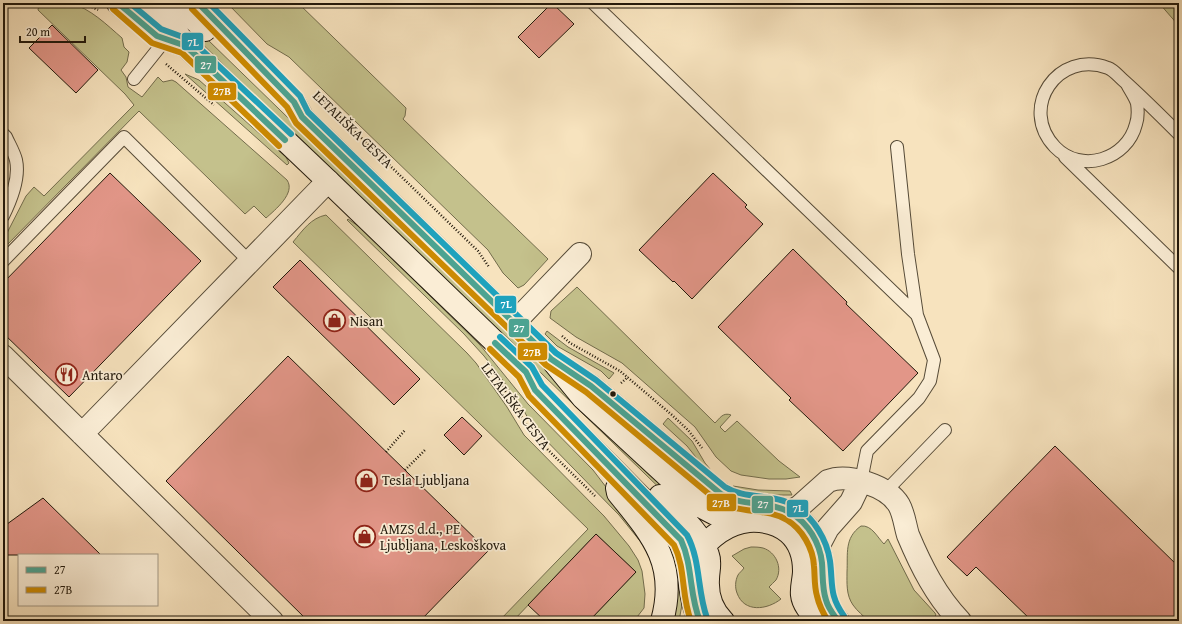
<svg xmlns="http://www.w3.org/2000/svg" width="1182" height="624" font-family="'Gentium Book Plus',serif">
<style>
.green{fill:#c4c18c;stroke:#726c4c}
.building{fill:#e29688;stroke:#21180b}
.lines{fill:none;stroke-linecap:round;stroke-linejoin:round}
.service-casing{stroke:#564b38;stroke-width:14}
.minor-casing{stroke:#564b38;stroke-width:24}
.secondary-casing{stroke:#21180b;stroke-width:24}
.path{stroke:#21180b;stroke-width:2.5;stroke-dasharray:1 2;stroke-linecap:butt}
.service{stroke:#faedd5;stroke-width:12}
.minor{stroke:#faedd5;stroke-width:22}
.secondary{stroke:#faedd5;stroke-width:22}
.bus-1-casing{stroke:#faedd5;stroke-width:9}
.bus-2-casing{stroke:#faedd5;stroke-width:9}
.bus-3-casing{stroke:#faedd5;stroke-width:9}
.bus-1{stroke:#4ca391;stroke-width:6}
.bus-2{stroke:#cc8a02;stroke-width:6}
.bus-3{stroke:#1ea2bd;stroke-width:6}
.bus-dot{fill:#21180b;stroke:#faedd5;stroke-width:1.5}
.labels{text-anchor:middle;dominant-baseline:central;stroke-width:3.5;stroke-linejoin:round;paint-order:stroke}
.street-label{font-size:14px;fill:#21180b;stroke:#faedd5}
.poi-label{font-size:14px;fill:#21180b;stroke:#faedd5;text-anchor:start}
.line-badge{stroke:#faedd5;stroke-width:1.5}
.badge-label{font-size:11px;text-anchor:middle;font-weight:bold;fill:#fff}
</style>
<rect width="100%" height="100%" fill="#f7e3be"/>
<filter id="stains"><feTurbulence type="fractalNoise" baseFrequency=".005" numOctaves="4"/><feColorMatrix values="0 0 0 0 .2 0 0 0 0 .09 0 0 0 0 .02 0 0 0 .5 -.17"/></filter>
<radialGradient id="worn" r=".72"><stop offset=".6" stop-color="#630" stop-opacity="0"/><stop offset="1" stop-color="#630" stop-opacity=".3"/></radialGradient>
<!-- green -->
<path class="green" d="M38,3C48,3 60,1 70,3C90,8 107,25 122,38L124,47L129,52L127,62L121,70L126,77L128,87L142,97L158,77L163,82L172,80L176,82L287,180C296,193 275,210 266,218L254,206L245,214L139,111L3,249V238L7,233L26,196L34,187L44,196L134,105L125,94L38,10L39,4Z
M160,3H170L683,502L678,506Z
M227,3H298L406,108L405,116L403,119L548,259L524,285L518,288L503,273L488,250L289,57L267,44Z
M1159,3H1179V26Z
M185,74L199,80L286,157L289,163L287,165Z
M326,215L467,353L476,363L507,407L524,435L604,516L629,546L638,560L642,571L645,594L644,608L634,621H589L636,572L596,534L513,621H499L588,529L293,242C303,230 311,218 326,215Z
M348,219L361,228L480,345L528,404L593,470L622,508L642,539L640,541L619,515L533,427L524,411L499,375L484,356L464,334L347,220Z
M577,287L715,423C720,418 723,412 731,415L720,427L725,432L737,421L779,461L800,477L786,479H769L741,475L731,471L716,457L695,427L622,363L576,337L550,318L551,311Z
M547,331L568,347L614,373L609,379L601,371L557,346L545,334Z
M668,418L692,441L705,463L710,469L707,471L687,446L663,424Z
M733,486L758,490L790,491L792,495H754L731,489Z
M861,526C872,525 877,537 884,544L888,539L914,590L935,613L936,615L931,621H868C864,616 857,611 853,605C846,595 847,583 847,572C848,554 844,538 861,526Z
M676,546L683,599L679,621H671L669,552Z
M751,547C755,547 759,547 763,548C776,552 783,568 776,580C774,582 771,585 769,587L781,599C767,610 744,613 737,593C735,588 735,581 738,575C739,573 742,571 744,568L732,556L744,549Z"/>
<!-- building -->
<path class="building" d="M552,3L574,24L539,58L518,37Z
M52,25L98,70L76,93L29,48Z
M110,173L201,261L69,397L3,333V283Z
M713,173L747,205L745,207L763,224L692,299L674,281L673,282L639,250Z
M793,249L847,302L846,304L918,373L843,451L789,400L791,398L718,327Z
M300,260L420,379L394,405L273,287Z
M288,356L488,551L420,621H308L166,481Z
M462,417L482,436L464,455L444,435Z
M1055,446L1179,567V621H1032L976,567L967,576L947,557Z
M43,498L101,555H3V527Z
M596,534L636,572L589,621H545L528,605Z"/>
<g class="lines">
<defs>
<path id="service" d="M593,3L917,315
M134,79L166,39
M1127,84C1130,90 1135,97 1137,103C1138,110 1138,118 1136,124C1127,160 1081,174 1055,147C1018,108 1058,49 1108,68C1114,70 1119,77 1124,81C1143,98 1161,116 1179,134
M3,134L6,137C9,144 14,152 16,160C20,178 11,200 3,216
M1065,157L1179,268
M3,261L124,137L249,261
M861,481L867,451L919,398L930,381L934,360L917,315L908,254L897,147
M885,492L945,430"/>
<path id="minor" d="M514,323L580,254
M3,356L272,621
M82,434L328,181
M774,522L800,506L828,481C848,473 888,486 899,505C904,514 905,525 908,535C921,566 936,596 960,621
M818,547L828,528L851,502L861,481"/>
<path id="secondary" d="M118,3L157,36L186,46
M149,3L169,21L186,46L328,181L526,372L535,390L675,532C679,538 684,543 686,551C690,561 689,571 690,582C691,596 693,608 700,621
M177,3L205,30
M198,3L294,102L302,117L551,359L583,398L700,506L721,517L737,523
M581,380L591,386L716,490C722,495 729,499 737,501C755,506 775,503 791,513C808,523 820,544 822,563C823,575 822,586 825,597C827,606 832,613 838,621
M617,488L618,493C652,535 678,564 662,621
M660,496C677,513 700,531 708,555C711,563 708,571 708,579C707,595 712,610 723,621
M695,556C709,538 726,523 749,521C782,519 804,538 804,571C804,579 801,587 802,595C803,605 812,614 818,621"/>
</defs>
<!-- service casing -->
<use href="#service" class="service-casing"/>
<!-- minor casing -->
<use href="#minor" class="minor-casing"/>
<!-- secondary casing -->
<use href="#secondary" class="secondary-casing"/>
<!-- path -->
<path class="path" d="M84,3L98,10
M166,64L214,105
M316,94L478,251L489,267
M562,336L570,343L620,371L672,415L688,430L702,448
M492,371L510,398L525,423L540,442L595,496
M621,383L628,377
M386,452L405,430
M405,470L425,450"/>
<!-- service -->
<use href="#service" class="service"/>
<!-- minor -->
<use href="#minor" class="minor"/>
<!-- secondary -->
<use href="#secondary" class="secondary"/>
<defs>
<path id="bus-1" d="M118,3L157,36L186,46L285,140
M198,3L294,102L302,117L551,359L591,386L721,494C742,507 769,500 791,513C808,523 820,543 822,563C823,576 822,588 826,600C828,608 833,614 838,621
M495,343L526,372L535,390L681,540C693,566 689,595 700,621"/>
<path id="bus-2" d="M113,9L152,43L182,53L279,146
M192,9L287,107L296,123L546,365L586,392L716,500C739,515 766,507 787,520C802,529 813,548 814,566C815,576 814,586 817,596C819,605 823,613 828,621
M490,349L519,377L529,396L674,545C686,569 681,596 691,621"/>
<path id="bus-3" d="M130,3L161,29L191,40L291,134
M209,3L300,96L308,112L556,353L596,380L725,487C746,500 774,493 795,506C814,518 827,540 830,561C833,585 829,595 844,616
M500,337L532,367L542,385L687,535C701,561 697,591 707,618"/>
</defs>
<!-- bus-1 casing -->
<use href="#bus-1" class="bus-1-casing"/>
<!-- bus-2 casing -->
<use href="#bus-2" class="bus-2-casing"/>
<!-- bus-3 casing -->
<use href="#bus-3" class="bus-3-casing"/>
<!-- bus-1 -->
<use href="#bus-1" class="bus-1"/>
<!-- bus-2 -->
<use href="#bus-2" class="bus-2"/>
<!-- bus-3 -->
<use href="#bus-3" class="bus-3"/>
</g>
<!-- icons -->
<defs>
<symbol id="shop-ring" viewBox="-11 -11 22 22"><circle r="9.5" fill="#faedd5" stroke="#8f2418" stroke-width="1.5"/><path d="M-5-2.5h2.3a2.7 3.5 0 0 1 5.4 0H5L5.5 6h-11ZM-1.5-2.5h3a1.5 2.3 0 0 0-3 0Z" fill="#8f2418"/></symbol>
<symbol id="restaurant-ring" viewBox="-11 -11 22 22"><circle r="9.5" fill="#faedd5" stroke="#8f2418" stroke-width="1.5"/><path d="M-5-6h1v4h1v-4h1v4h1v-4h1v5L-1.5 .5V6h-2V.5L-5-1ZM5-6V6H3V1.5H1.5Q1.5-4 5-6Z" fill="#8f2418"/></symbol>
</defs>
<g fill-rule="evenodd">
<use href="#shop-ring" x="322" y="308" width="25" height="25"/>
<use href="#restaurant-ring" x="54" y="362" width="25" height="25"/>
<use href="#shop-ring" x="354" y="468" width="25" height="25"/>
<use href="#shop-ring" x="352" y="524" width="25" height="25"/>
</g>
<!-- markers -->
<circle class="bus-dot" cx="613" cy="394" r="3.5"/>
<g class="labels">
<!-- street labels -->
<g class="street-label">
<text transform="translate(353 129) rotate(44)">LETALIŠKA CESTA</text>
<text transform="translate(516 406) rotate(53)">LETALIŠKA CESTA</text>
</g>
<!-- poi labels -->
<g class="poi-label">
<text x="350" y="321">Nisan</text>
<text x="82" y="375">Antaro</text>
<text x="382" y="480">Tesla Ljubljana</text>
<text x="380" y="529">AMZS d.d., PE<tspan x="380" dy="16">Ljubljana, Leskoškova</tspan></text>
</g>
</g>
<g class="line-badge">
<rect x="181" y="32" width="23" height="19" rx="4" fill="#1ea2bd"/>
<rect x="194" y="55" width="23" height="19" rx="4" fill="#4ca391"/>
<rect x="207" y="82" width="30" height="19" rx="4" fill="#cc8a02"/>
<rect x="494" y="295" width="23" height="19" rx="4" fill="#1ea2bd"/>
<rect x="508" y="318" width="22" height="20" rx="4" fill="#4ca391"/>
<rect x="517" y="342" width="31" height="19" rx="4" fill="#cc8a02"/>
<rect x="706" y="493" width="31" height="19" rx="4" fill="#cc8a02"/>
<rect x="751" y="495" width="23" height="19" rx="4" fill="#4ca391"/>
<rect x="786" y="499" width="23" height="19" rx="4" fill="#1ea2bd"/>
</g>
<g class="badge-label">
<text x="193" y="46">7L</text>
<text x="206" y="69">27</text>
<text x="222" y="95">27B</text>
<text x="506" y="308">7L</text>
<text x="519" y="332">27</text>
<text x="532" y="356">27B</text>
<text x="721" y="507">27B</text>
<text x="763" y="508">27</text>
<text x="798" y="512">7L</text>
</g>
<!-- margin -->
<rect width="1182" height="624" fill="none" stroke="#f7e3be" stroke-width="16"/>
<rect x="4" y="4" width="1174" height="616" fill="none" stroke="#21180b" stroke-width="2"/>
<rect x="8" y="8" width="1166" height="608" fill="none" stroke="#21180b"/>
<!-- legend -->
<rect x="18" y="554" width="140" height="52" fill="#faedd5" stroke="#a39884"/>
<rect x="26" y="567" width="20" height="6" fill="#4ca391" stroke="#a39884"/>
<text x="54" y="574" font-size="12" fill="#21180b">27</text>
<rect x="26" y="587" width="20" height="6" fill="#cc8a02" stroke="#a39884"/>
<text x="54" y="594" font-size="12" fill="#21180b">27B</text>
<!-- scale -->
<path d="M20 36v6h65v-6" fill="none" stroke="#21180b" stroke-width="2"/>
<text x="26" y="36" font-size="12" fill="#21180b" stroke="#faedd5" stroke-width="3" paint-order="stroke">20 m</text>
<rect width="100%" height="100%" filter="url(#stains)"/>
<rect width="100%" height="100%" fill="url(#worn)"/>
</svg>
